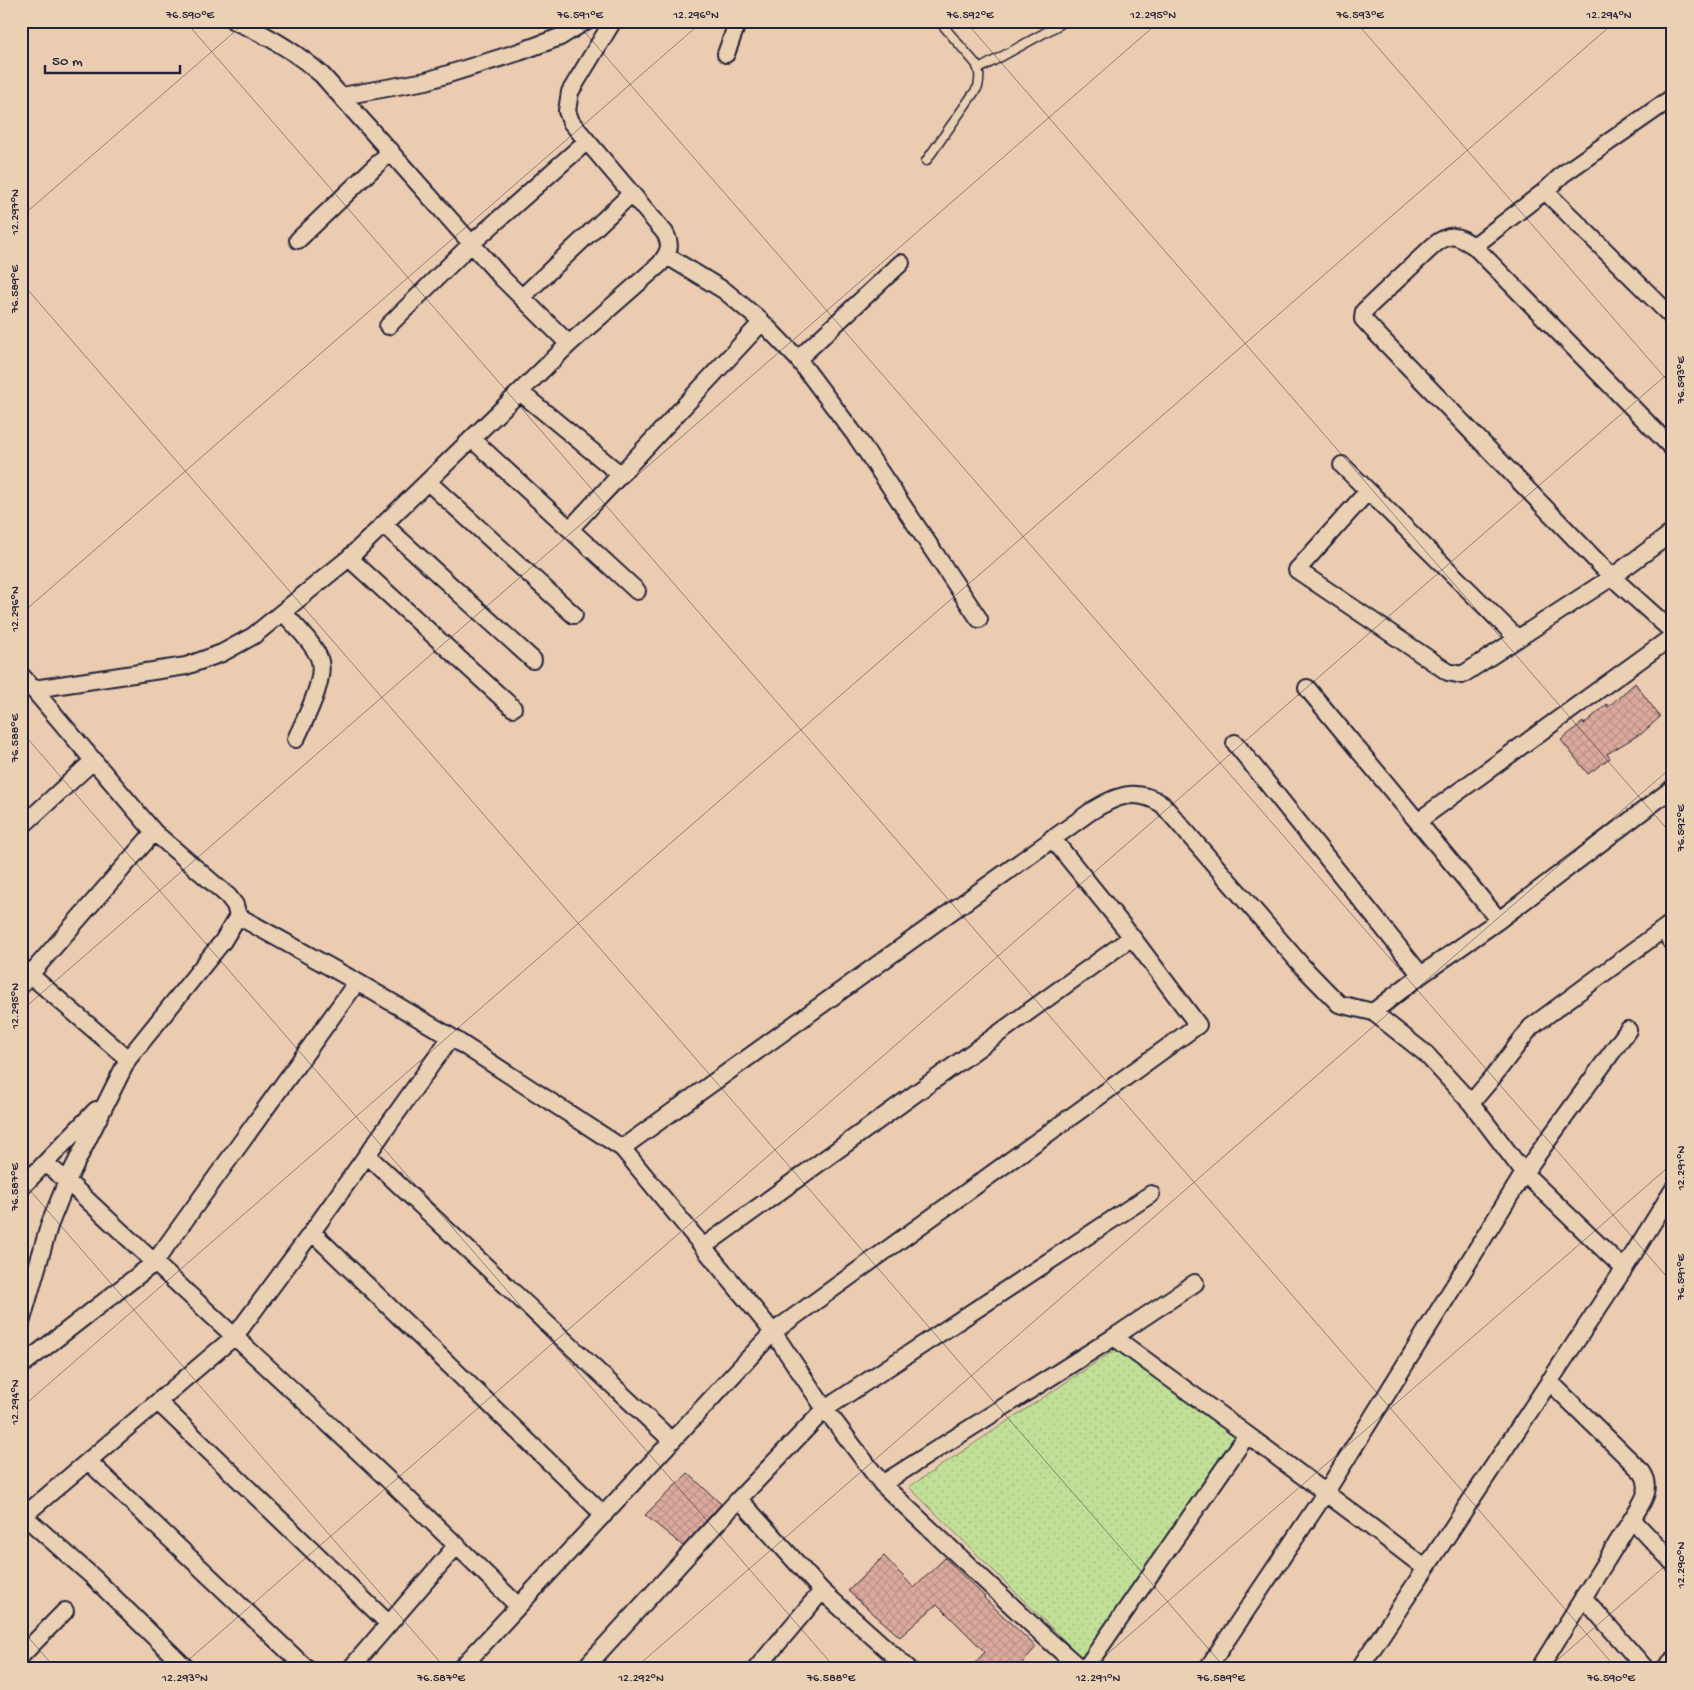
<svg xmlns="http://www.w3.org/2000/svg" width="1694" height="1690" font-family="'Gochi Hand',sans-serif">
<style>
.park{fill:url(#park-dots);stroke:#728069}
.building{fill:url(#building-cross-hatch);stroke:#22223b}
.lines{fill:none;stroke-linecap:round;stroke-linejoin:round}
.lane-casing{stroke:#22223b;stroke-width:11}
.street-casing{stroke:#22223b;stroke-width:20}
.lane{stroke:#ebd1b3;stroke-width:8}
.street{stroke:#ebd1b3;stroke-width:16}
.ticks{fill:none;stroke:#22223b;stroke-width:1;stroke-opacity:0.45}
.neatline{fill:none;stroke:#22223b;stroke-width:2}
.ticks-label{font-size:12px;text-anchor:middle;fill:#22223b}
</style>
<defs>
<pattern id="park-dots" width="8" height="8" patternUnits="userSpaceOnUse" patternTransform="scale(1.25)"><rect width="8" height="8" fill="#c2df97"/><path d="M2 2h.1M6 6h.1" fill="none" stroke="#a6bf83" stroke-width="1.8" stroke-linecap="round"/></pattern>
<pattern id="building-cross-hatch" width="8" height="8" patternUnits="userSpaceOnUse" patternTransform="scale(1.25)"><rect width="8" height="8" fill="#dca99c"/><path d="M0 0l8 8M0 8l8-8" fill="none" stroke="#bc9187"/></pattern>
</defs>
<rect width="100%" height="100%" fill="#ecccb1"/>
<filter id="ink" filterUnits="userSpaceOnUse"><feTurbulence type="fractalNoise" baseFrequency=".02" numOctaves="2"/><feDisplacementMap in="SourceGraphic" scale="10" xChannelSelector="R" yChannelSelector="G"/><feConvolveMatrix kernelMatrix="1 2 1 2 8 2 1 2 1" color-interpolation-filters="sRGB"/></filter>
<g filter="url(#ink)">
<!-- park -->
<path class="park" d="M1116,1349L1234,1437L1083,1659L909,1487Z"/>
<!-- building -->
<path class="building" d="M1635,683L1660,717L1640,735V734L1607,754L1610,758L1588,774L1561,740L1583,722L1584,724L1607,704L1608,707Z
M688,1473L721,1504L683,1546L645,1515Z
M884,1556L914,1588L945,1558L985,1597L984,1598L1036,1647L1017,1669H969L985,1652L937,1604L900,1637L848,1591Z"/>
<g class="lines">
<defs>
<path id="lane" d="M979,69L1066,21
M926,161L978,87C980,78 980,72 976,64L939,21"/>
<path id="street" d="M234,21C266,34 296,52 322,75L502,278L569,344
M726,54L738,21
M342,96L426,81L519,52L560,37L586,21
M1545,191L1673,318
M298,240L391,151
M1474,246L1545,191L1563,174L1673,97
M667,256L725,291L762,322L798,359L858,439L979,619
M522,297L631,194
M388,326L472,243L587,141
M798,359L901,263
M520,392L621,475
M472,439L637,591
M1673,449L1474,246C1456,235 1450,232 1433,246L1364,311L1363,319L1375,332L1612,577L1673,632
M1342,465L1517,638
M428,482L574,615
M1368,491L1297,570L1448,672L1462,675L1612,577L1673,532
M384,525L533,660
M570,529L762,322
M349,558L513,708
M283,612C294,625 313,642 319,658C327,678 305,719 296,739
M21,675L154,832L228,896L235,905L238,916L223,941L128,1059L67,1181L49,1226L21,1323
M1307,688L1499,920
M34,689L186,666L222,653L253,636L349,558L569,344L660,264C669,252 672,246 665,233L571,122L567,111L570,92L613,21
M1235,743L1421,975
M1418,821L1673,636
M21,827L94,760
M238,916L357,982L451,1037L622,1148L773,1332L825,1409L882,1484L1045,1637L1081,1669
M1663,930L1673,944
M21,967L128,1059
M21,985L154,832
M1373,1012L1421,975L1499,920L1673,788
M1471,1103L1493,1077L1531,1027L1673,922
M622,1148L1090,812C1115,796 1135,787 1162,804L1303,967L1339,1004L1373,1012L1426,1054L1471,1103L1524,1173L1624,1269
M367,1155L672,1441
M45,1163L67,1181C217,1322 372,1460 518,1606
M21,1188L96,1110
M312,1232L604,1515
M703,1247L1132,937
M1114,1337C1218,1414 1323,1489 1425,1568
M21,1366L154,1263L357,982
M158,1402L389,1624
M88,1461L307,1669
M882,1484L1114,1337L1195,1283
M739,1499L822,1591L909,1669
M24,1516L93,1577L187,1669
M21,1518L235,1336L312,1232L451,1037
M1632,1519L1673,1563
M1583,1597L1646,1669
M21,1656L65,1611
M350,1669L457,1545
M460,1669L773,1332L1198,1025L1132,937L1052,838
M584,1669L739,1499L825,1409L1151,1194
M756,1669L822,1591
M1085,1669L1247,1435
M1207,1669L1326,1492L1524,1173L1628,1030
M1359,1669L1624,1269L1673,1190
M1539,1669L1632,1519C1641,1504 1654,1489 1642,1472L1549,1381
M1664,1669L1673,1660"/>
</defs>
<!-- lane casing -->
<use href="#lane" class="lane-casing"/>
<!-- street casing -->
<use href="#street" class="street-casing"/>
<!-- lane -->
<use href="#lane" class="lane"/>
<!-- street -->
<use href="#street" class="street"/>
</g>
</g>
<!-- ticks -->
<path class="ticks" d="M185,21L1617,1669M575,21L1673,1284M965,21L1673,836M1355,21L1673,387M21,217L247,21M21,282L1226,1669M21,614L703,21M21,731L836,1669M21,1011L1160,21M21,1180L446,1669M21,1408L1616,21M21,1629L56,1669M178,1669L1673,369M634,1669L1673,766M1090,1669L1673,1163M1547,1669L1673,1559"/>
<!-- margin -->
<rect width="1694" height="1690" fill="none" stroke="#ebd1b3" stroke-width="55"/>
<!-- scale -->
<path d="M45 65v8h135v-8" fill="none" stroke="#22223b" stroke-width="2.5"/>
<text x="52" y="65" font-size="15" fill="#22223b" stroke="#ebd1b3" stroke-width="4" paint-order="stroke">50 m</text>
<rect x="28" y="28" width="1638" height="1634" class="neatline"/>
<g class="ticks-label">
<text x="190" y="18">76.590°E</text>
<text x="580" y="18">76.591°E</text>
<text x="696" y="18">12.296°N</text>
<text x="970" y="18">76.592°E</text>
<text x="1153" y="18">12.295°N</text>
<text x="1360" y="18">76.593°E</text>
<text x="1609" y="18">12.294°N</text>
<text transform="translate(14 212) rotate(-90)" y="4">12.297°N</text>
<text transform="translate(14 289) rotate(-90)" y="4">76.589°E</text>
<text transform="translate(1680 380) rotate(-90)" y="4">76.593°E</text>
<text transform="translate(14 609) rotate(-90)" y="4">12.296°N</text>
<text transform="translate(14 738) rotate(-90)" y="4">76.588°E</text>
<text transform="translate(1680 828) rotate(-90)" y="4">76.592°E</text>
<text transform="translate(14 1006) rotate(-90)" y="4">12.295°N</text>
<text transform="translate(1680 1168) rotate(-90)" y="4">12.291°N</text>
<text transform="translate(14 1187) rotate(-90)" y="4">76.587°E</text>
<text transform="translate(1680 1277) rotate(-90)" y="4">76.591°E</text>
<text transform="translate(14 1402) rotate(-90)" y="4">12.294°N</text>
<text transform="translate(1680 1565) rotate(-90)" y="4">12.290°N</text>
<text x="185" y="1681">12.293°N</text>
<text x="441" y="1681">76.587°E</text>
<text x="641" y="1681">12.292°N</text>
<text x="831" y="1681">76.588°E</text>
<text x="1098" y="1681">12.291°N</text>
<text x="1221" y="1681">76.589°E</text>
<text x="1611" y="1681">76.590°E</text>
</g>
</svg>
